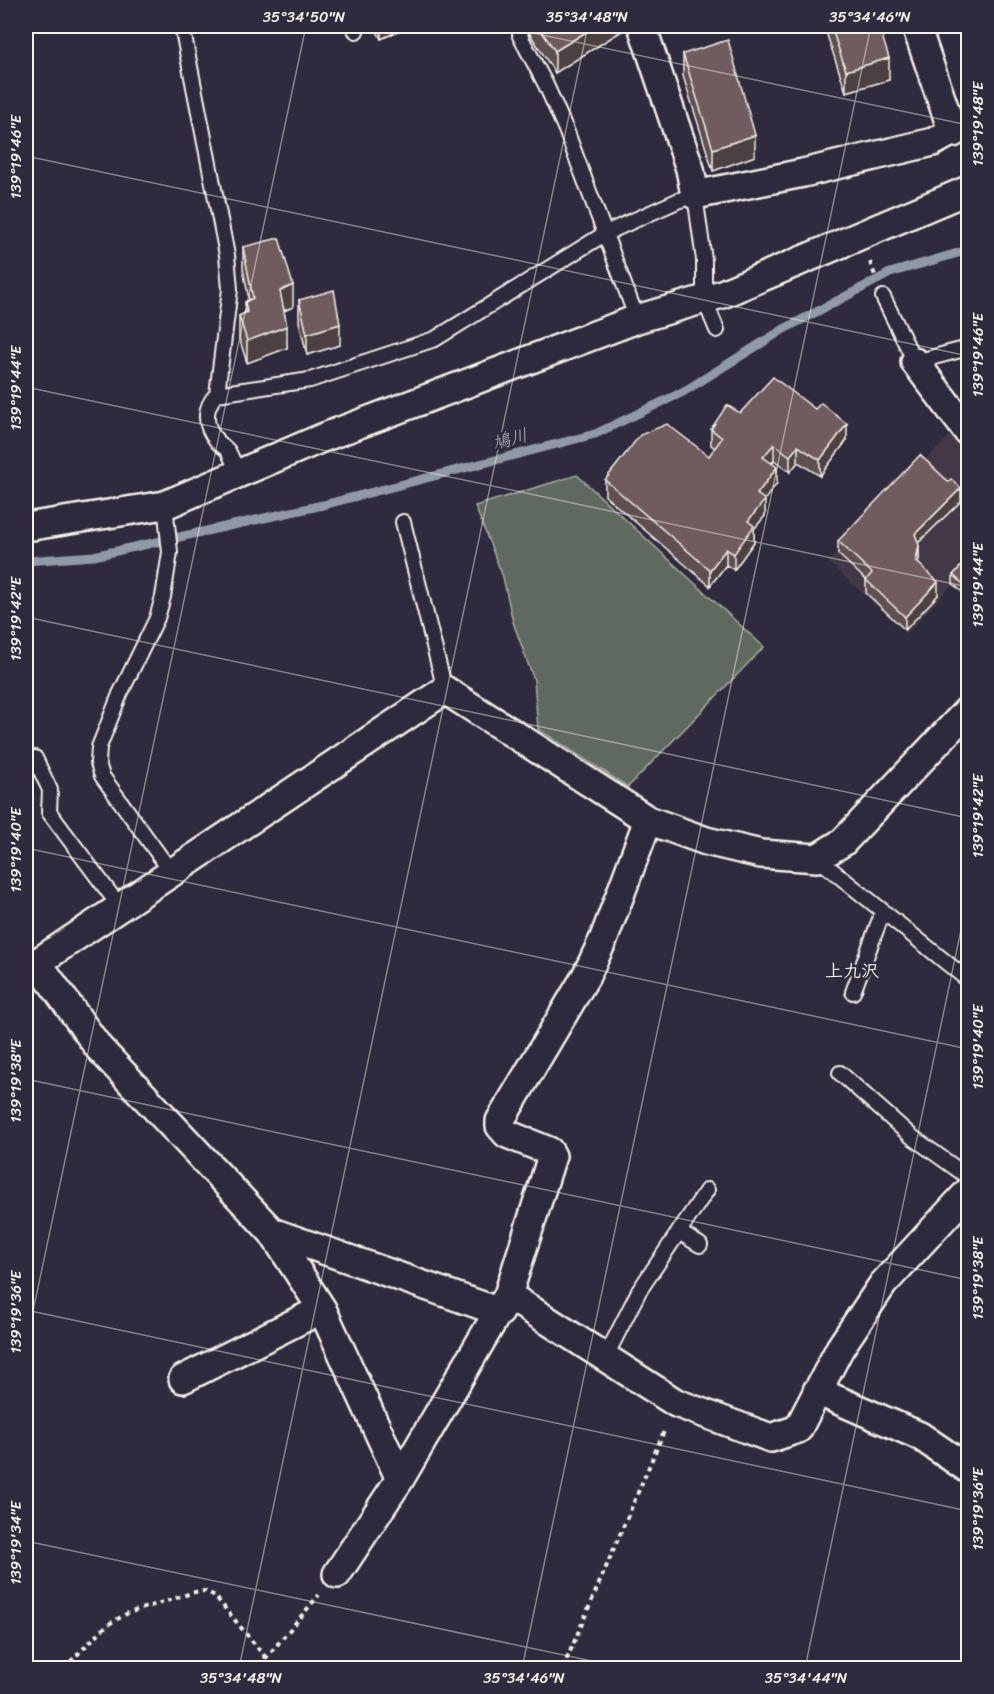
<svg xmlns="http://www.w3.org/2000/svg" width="994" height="1694" font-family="Sriracha,'Klee One',sans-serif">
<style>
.built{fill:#423947}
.green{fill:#5e695e;stroke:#a9ada3;stroke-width:1.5}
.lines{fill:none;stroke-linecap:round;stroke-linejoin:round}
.stream{stroke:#9299a6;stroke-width:9}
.lane-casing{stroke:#f4f1e8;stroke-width:18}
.street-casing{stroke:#f4f1e8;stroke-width:32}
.path{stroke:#f4f1e8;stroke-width:4;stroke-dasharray:4.5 4.5;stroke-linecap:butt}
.lane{stroke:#2f2a3d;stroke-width:14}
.street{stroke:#2f2a3d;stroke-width:27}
.wall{fill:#604f51;stroke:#f4f1e8;stroke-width:1.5}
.shaded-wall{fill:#4e4042;stroke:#f4f1e8;stroke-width:1.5}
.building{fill:#705c5e;stroke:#f4f1e8;stroke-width:1.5}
.ticks{fill:none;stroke:#f4f1e8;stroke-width:1.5;stroke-opacity:0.45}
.labels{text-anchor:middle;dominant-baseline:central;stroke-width:5;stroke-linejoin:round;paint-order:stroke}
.water-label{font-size:18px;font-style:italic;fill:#b2b7bc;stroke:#2f2a3d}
.neighbourhood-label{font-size:18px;font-weight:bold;fill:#f4f1e8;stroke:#2f2a3d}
.neatline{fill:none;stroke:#f4f1e8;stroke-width:2}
.ticks-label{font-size:15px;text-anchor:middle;fill:#f4f1e8}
</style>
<rect width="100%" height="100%" fill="#2f2a3d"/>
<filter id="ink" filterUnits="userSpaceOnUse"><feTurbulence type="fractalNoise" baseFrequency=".0167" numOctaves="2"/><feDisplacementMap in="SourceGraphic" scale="12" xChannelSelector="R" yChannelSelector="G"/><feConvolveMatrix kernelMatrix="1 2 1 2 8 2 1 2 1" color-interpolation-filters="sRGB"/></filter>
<g filter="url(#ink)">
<!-- built -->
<path class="built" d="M954,431L968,445V600L952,585L907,633L828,562Z"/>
<!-- green -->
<path class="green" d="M577,475L764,647L628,787L538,729L534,680L513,622L503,577L475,506Z"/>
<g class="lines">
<!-- stream -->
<path class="stream" d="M26,561L94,556L323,505L595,434L683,392L784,329L890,273L968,250"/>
<defs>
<path id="lane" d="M182,26L227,255L230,289L217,394
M353,26L356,31
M522,26L520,36L546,85L566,130L637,319
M883,297L915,362L968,348
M238,474C235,466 232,458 228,451C225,447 220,445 217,441C204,426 203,408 217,394L310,380L435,339L606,233L677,201L695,195L704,260V299L717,330
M165,505L170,552L163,597L157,618L120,694L99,747L98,763L102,776L172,873
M403,522L445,690
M35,758L50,790L49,812L120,907
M817,858L968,980
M853,992L883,911
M840,1073L911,1136L968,1177
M679,1232L700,1245
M605,1358L639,1291L707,1190"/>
<path id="street" d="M642,26L690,169L695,195L803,173L933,142L968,123
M916,26L953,133
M915,362L968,432
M26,527L165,505L322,438L637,319L722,294L968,190
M37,962L99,1048L272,1232L322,1309L400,1479
M26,970L445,690L648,820L706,841L761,854L817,858L843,842L968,710
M272,1232L500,1312
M508,1295L676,1403L771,1438L798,1429L840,1348L883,1284L968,1192
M183,1379L322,1309
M817,1391L920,1436L968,1469
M337,1574L400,1479L508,1295L552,1156L549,1151L507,1134L500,1126V1121L586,976L604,938L648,820"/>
</defs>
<!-- lane casing -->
<use href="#lane" class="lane-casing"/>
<!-- street casing -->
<use href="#street" class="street-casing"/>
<!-- path -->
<path class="path" d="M870,262L876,278
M64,1668L107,1625L128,1613L195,1592L205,1591L215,1596L266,1658
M264,1668L266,1658L319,1595
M563,1668L665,1429"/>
<!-- lane -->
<use href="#lane" class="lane"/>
<!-- street -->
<use href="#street" class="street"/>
</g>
<!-- wall -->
<path class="wall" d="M374,26H409L381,39Z
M528,26H628V27L555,73L528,31Z
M824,26H879L889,80L846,92Z
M683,54L755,156L713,171L683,76Z
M243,247L293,307L284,311L287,348L247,363L239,338V316L245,313V302L249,300L243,269Z
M299,300L340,345L307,355L299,322Z
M740,413L847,440L820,476L798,462L790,472L774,460L772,463L777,483L764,500L765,516L754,529V542L734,570L726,565L710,586L605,496V480L709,456L715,448L711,445V429Z
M961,501L918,543L919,558L918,563L938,595L905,630L866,593V580L838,554V541Z
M969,558V598L953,584V575Z"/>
<!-- shaded-wall -->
<path class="shaded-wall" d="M381,26H409L381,39Z
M596,26H628V27L555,73V51Z
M889,58V80L846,92V71Z
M755,135V156L713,171V149Z
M293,285V307L280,312V291Z
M340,324V345L307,355V334Z
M287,326V348L247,363V341Z
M847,424V440L820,476V460Z
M774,444V460L763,473V457Z
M798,446V462L790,472V456Z
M777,467V483L763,502L765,500V516L754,529V542L734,570V554L748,521L757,494Z
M961,488V501L915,546V534Z
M919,545V558L916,573V561Z
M726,549V565L710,586V570Z
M938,582V595L905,630V617Z"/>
<!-- building -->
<path class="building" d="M538,26H596L555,51Z
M831,26H879L889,58L846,71Z
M728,40L755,135L713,149L683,54Z
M279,238L293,285L280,291L287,326L247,341L239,316L247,312L245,302L253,298L243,247Z
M334,290L340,324L307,334L299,300Z
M773,377L815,409L821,403L847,424L820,460L798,446L790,456L774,444L763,457L777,467L757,494L765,500L748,521L754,526L734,554L726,549L710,570L605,480L640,435L667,424L709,456L722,438L711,429L727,405L740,413Z
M920,455L949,482L951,479L961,488L915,534L919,545L916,561L938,582L905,617L866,580L872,573L838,541Z
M969,558V589L953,575Z"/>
</g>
<!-- ticks -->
<path class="ticks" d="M500,26L968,125M26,156L968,356M26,387L968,587M26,617L968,818M26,848L968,1049M26,1079L968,1280M26,1310L968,1511M26,1344L306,26M26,1541L625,1668M239,1668L588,26M522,1668L871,26M805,1668L968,897"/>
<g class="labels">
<!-- water labels -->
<g class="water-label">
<text transform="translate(510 439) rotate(-15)">鳩川</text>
</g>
<!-- neighbourhood labels -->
<g class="neighbourhood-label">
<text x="852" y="971">上九沢</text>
</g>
</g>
<!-- margin -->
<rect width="994" height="1694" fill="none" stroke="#2f2a3d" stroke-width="66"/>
<rect x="33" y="33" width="928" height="1628" class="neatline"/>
<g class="ticks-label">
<text x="304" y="22">35°34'50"N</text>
<text x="587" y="22">35°34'48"N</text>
<text x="870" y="22">35°34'46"N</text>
<text transform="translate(978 124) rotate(-90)" y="5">139°19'48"E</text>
<text transform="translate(16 157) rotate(-90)" y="5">139°19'46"E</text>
<text transform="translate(978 355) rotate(-90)" y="5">139°19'46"E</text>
<text transform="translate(16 388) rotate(-90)" y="5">139°19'44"E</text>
<text transform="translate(978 585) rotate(-90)" y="5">139°19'44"E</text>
<text transform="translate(16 619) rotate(-90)" y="5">139°19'42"E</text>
<text transform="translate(978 816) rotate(-90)" y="5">139°19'42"E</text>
<text transform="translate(16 850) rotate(-90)" y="5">139°19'40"E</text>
<text transform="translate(978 1047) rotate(-90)" y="5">139°19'40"E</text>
<text transform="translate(16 1081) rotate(-90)" y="5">139°19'38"E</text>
<text transform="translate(978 1278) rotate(-90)" y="5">139°19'38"E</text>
<text transform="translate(16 1312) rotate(-90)" y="5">139°19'36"E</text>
<text transform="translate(978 1509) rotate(-90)" y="5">139°19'36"E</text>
<text transform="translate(16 1543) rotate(-90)" y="5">139°19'34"E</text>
<text x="241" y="1683">35°34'48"N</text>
<text x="524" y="1683">35°34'46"N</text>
<text x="806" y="1683">35°34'44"N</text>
</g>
</svg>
